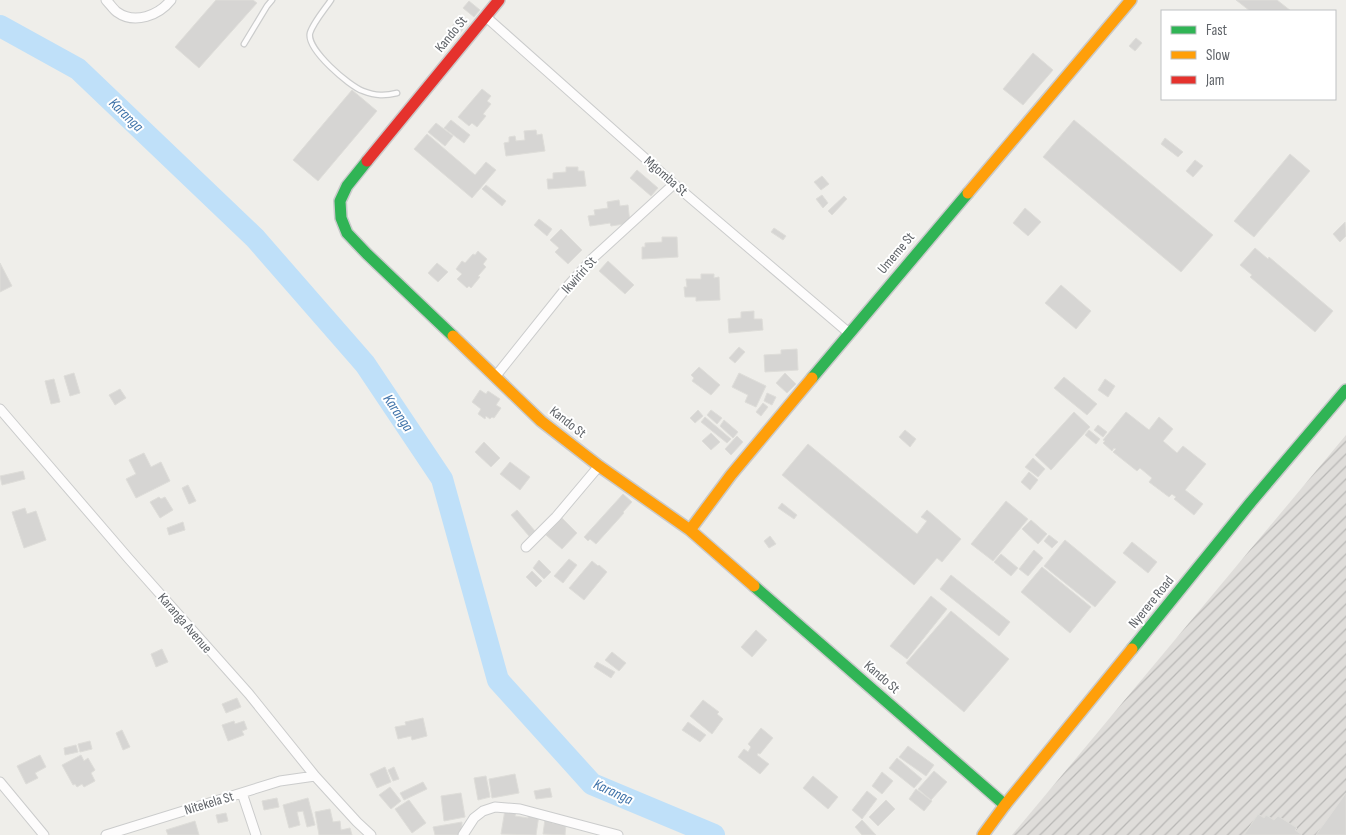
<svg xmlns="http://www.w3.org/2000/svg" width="1346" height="835" font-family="'Sofia Sans Condensed',sans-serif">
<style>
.industrial{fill:url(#industrial-furrows)}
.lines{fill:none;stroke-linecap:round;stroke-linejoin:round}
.river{stroke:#bfe0f9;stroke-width:22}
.building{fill:#d6d5d3;stroke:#deddd9}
.lane-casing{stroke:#cbcccc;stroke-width:7}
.street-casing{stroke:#cbcccc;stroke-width:11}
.fast-casing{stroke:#cacacb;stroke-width:14}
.slow-casing{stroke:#cacacb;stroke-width:14}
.jam-casing{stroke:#cacacb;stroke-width:14}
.lane{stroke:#fdfcfc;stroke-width:4.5}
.street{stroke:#fdfcfc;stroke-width:9}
.fast{stroke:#30b455;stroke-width:11}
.slow{stroke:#ff9f0a;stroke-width:11}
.jam{stroke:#e5322d;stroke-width:11}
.labels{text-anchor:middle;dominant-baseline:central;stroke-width:4;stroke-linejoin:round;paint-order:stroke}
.street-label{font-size:14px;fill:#5f6368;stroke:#fff}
.water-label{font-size:15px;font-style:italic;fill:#4174aa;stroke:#fff}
</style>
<defs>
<pattern id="industrial-furrows" width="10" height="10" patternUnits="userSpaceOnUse" patternTransform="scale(1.25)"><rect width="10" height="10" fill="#dfddda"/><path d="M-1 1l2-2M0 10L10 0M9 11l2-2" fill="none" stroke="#b8b7b5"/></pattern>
</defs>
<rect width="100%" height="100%" fill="#efeeea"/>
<!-- industrial -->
<path class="industrial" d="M1346,435V835H1012Z"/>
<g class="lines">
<!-- river -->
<path class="river" d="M0,26L78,69L255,238L365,364L442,479L498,680L592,784L714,835"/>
</g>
<!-- building -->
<path class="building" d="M216,0H253L257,3L199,68L175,47Z
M1236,0H1277L1291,11H1250Z
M469,1L480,10L474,17L463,8Z
M461,16L468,22L460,33L452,26Z
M1136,38L1142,43L1135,51L1129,46Z
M1033,53L1053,70L1023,105L1003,89Z
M482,89L491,96L487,101L491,104L483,114L486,116L477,127L472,123L469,126L458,117Z
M352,90L377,111L318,181L293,160Z
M451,120L470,135L464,143L444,128Z
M1074,120L1213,235L1181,272L1043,157Z
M436,123L453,136L445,146L428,132Z
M536,130L537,135L542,134L545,151L506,156L504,143L509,142V137L515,136L516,141L525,140L524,131Z
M427,134L475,175L486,162L496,170L472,198L414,149Z
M1165,138L1183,152L1178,157L1161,144Z
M1290,154L1310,171L1254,237L1234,221Z
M1195,160L1203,166L1193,177L1186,171Z
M566,167H578V171H584L586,186L548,189L547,179H553V173L566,172Z
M637,170L658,188L651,196L630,178Z
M822,176L829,184L821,190L814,182Z
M486,185L506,201L502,206L482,189Z
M822,195L828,203L823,208L816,199Z
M844,196L847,199L832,215L828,211Z
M619,200L620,206L628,205L630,223L611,226L610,223L590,226L588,216L595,215L594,210L608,208L607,202Z
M1025,208L1041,222L1028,236L1013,223Z
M539,219L552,229L547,236L534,225Z
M1345,222L1346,236L1340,242L1333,234Z
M774,228L786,236L783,240L771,232Z
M561,229L582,250L568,264L555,252L559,248L550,240Z
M662,237H677L678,257L642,259V247H645V243L662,242Z
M1255,248L1268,259L1269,257L1333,311L1315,332L1250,277L1252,275L1240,265Z
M478,251L487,259L483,264L486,267L478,276L480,277L471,288L469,286L467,288L457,279L462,274L456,269L462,261L465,263L473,254L475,255Z
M608,261L634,285L625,294L599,271Z
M0,263L12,286L0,292Z
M437,263L448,272L438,282L428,273Z
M701,274H714V278L719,277L720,300L696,301V297H685L684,287H687L686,279H701Z
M1061,285L1091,311L1076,329L1045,303Z
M754,311V319H762L763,330L729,333L728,319L741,318V312Z
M739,347L745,352L735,363L729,358Z
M797,349L798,370L765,372L764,355L781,354V350Z
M699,367L720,385L711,395L692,381L694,378L691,375Z
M74,373L80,393L70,396L64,376Z
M739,373L766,386L756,407L745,402L748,395L732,387Z
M785,373L796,384L787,393L776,383Z
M1064,377L1097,404L1087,415L1054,388Z
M54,379L60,402L51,404L45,381Z
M1105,379L1115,386L1108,397L1098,390Z
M120,389L126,398L115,405L109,395Z
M480,390L486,394L488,391L500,399L496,405L501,408L494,418L492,417L490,419L486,416L485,419L478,414L481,409L472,402Z
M767,393L776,397L772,405L764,401Z
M763,403L768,407L761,416L756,412Z
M698,410L703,416L695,423L690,418Z
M711,410L722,418L717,424L707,415Z
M1074,412L1090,427L1051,470L1035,455Z
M1126,412L1149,430L1159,417L1173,429L1163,441L1177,453L1183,446L1206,464L1185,490L1203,504L1194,515L1174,499L1176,497L1172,494L1169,497L1149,482L1152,478L1140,468L1137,471L1113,452L1116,449L1114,448L1112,451L1103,443L1105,441L1103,440Z
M705,417L731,439L727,443L701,422Z
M724,420L738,432L733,438L720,426Z
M1098,425L1107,432L1103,437L1094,430Z
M905,430L916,439L910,447L899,437Z
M1089,430L1100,439L1096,444L1085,435Z
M711,433L720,442L711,450L702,441Z
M737,436L743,442L731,455L725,449Z
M484,442L500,458L491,467L475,452Z
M808,444L917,534L927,521L921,517L927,510L961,539L942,562L937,558L914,585L782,475Z
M144,453L151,467L161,462L170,481L136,498L126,479L136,474L129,460Z
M1033,458L1045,469L1038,477L1025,467Z
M510,462L530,477L520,490L500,474Z
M23,471L25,479L2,485L0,476Z
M1029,472L1038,480L1030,490L1021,482Z
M188,485L196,501L189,504L182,488Z
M623,494L632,502L623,512L624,513L596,544L590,539L588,541L584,537Z
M159,497L161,499L165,497L173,510L160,518L150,502Z
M1006,501L1028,519L993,561L971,544Z
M782,503L797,515L794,519L778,508Z
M25,508L27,514L36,511L46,540L24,548L12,512Z
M517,510L535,531L529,536L511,515Z
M562,518L577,533L562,549L546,535Z
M1031,520L1047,534L1038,544L1022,529Z
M183,522L185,530L169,535L167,528Z
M1049,535L1058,542L1052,548L1044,541Z
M770,536L776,544L769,548L764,541Z
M1065,540L1116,582L1095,607L1044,566Z
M1132,542L1157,562L1148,573L1123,553Z
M1034,550L1043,558L1028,576L1019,569Z
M1001,554L1018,568L1011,576L994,562Z
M569,559L577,565L563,583L554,576Z
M539,560L551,572L544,579L533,568Z
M592,561L598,566L599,565L607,572L584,600L569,588Z
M1042,567L1091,607L1070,633L1021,592Z
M532,571L542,581L536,587L526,577Z
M951,575L1010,622L999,636L940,589Z
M931,596L947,609L907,659L890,646Z
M951,611L1009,659L964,712L906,663Z
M756,630L767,640L752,657L741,647Z
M162,649L168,662L156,667L151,654Z
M612,652L626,663L619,671L605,660Z
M597,662L615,672L611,678L594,667Z
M237,698L241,707L226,713L222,704Z
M703,700L719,712L717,714L723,719L712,734L690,716Z
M423,718L427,736L412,740L411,736L398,739L395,727L406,725L405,722Z
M234,721L235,724L244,721L247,729L242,731L244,735L228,741L222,725Z
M688,722L706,735L700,742L682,730Z
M761,728L773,738L760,754L758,753L757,755L769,764L760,774L738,757L744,749L748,752L751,747L748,744Z
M122,730L130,747L123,750L116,733Z
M90,741L92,749L80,752L78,744Z
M76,745L78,752L65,755L64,748Z
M908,746L934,765L926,776L899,757Z
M40,755L46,767L35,773L38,778L26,784L17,766Z
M81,755L84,761L88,758L95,770L91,773L95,781L84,787L82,784L77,787L75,784L73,785L62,765Z
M897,758L922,779L914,788L889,768Z
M385,767L391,782L377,788L370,774Z
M394,767L399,779L393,781L388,770Z
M934,771L947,782L931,800L918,789Z
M882,772L893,781L882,794L872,786Z
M515,774L519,793L492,798L489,779Z
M486,776L490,797L478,800L474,778Z
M813,776L838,797L828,809L803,788Z
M423,782L427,789L404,800L400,793Z
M390,787L401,801L391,809L379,795Z
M550,788L552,797L536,799L534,791Z
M916,789L932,801L924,811L909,799Z
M867,791L877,799L862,819L852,810Z
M461,793L465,817L444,821L441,796Z
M1346,793V835H1316Z
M277,798L279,807L264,810L262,801Z
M308,798L315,825L307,827L303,811L297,812L300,825L289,828L283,805Z
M409,800L426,823L412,833L395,809Z
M886,800L895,809L878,826L869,817Z
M330,809L333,822L340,821L341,830L350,828L352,835H319L315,812Z
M505,810L516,812L515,816L528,818V813L539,815L536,835L501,834Z
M226,813L228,821L218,823L216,815Z
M1258,814L1264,818L1266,815L1274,820L1278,816L1297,828L1295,830L1302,835H1244Z
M545,819L552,820V823L566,825L565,835L543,834Z
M862,820L876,835H862L855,827Z
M195,821L199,835H168L166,830Z
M462,822V835H435L433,827Z"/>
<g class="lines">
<defs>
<path id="lane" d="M331,0C325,9 313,23 310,33C306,49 349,86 363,91C376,96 385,96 397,93
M244,44L267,6L272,0"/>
<path id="street" d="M106,0C110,4 113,9 117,12C135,25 159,15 171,0
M485,16L674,184L849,333
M495,377L567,287L593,258L674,184
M0,409L129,559L249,694L315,776L357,822L371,835
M526,547L556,517L599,466
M0,782L44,835
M242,793L256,835
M106,835L280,781L315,776
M463,835L474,818L483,811L495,807L520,809L618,835"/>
<path id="fast" d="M367,161L347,186L340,201L341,218L347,233L367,254L453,336
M812,378L968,193
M754,586L1005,805
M1132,649L1251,502L1346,390"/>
<path id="slow" d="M968,193L1131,0
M453,336L541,421L599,466L690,530L754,586
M690,530L731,475L812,378
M983,835L1005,805L1132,649"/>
<path id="jam" d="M367,161L499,0"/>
</defs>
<!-- lane casing -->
<use href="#lane" class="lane-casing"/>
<!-- street casing -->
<use href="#street" class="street-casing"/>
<!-- fast casing -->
<use href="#fast" class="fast-casing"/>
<!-- slow casing -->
<use href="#slow" class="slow-casing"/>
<!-- jam casing -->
<use href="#jam" class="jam-casing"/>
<!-- lane -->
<use href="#lane" class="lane"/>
<!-- street -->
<use href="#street" class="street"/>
<!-- fast -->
<use href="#fast" class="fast"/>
<!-- slow -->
<use href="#slow" class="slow"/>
<!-- jam -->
<use href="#jam" class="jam"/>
</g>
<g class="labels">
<!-- street labels -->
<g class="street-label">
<text transform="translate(451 34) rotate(-51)">Kando St</text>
<text transform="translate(666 176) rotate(41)">Mgomba St</text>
<text transform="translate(896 253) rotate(-50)">Umeme St</text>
<text transform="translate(579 275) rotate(-48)">Ikwiriri St</text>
<text transform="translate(568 422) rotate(38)">Kando St</text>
<text transform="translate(1151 602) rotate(-51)">Nyerere Road</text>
<text transform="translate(185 623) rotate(49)">Karanga Avenue</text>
<text transform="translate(882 677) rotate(41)">Kando St</text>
<text transform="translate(209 803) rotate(-17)">Nitekela St</text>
</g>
<!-- water labels -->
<g class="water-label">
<text transform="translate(126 115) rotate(44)">Karanga</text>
<text transform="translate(398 413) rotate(56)">Karanga</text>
<text transform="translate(613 792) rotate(25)">Karanga</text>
</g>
</g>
<!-- legend -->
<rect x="1161" y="10" width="175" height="90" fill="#ffffff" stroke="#bfc1c3"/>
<rect x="1171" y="26" width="25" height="8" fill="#30b455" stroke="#bfc1c3"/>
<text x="1206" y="35" font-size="15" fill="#5f6368">Fast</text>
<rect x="1171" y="51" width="25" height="8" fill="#ff9f0a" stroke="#bfc1c3"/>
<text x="1206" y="60" font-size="15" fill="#5f6368">Slow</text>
<rect x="1171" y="76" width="25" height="8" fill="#e5322d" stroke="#bfc1c3"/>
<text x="1206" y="85" font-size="15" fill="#5f6368">Jam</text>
</svg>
